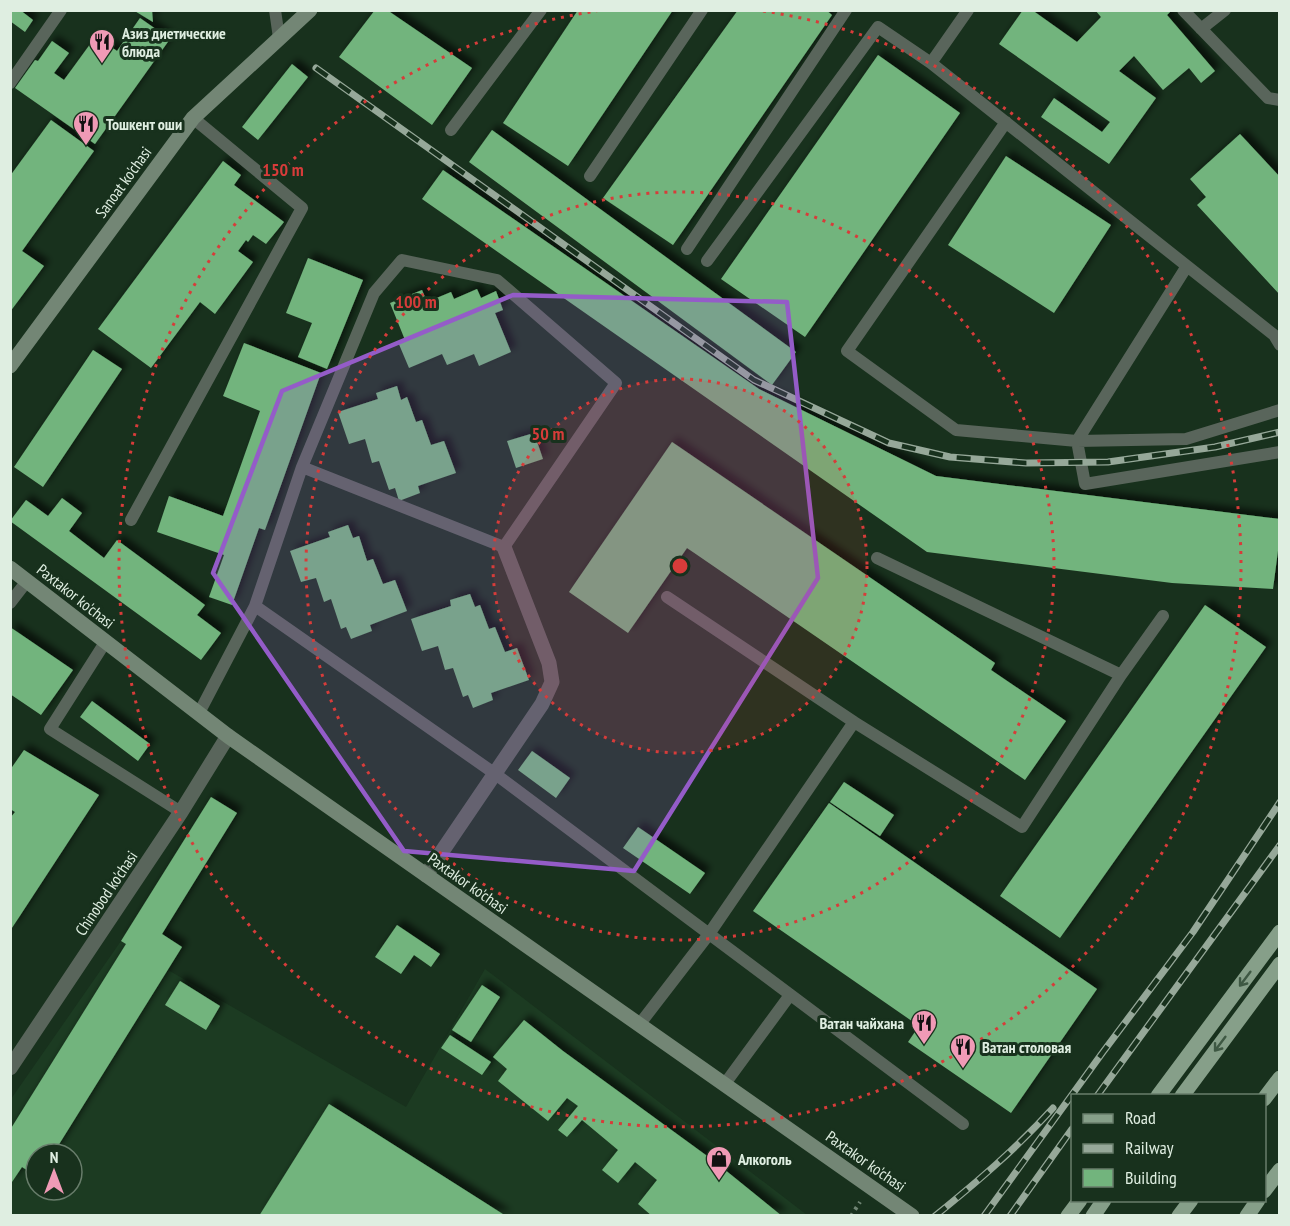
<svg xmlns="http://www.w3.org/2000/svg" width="1290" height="1226" font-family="'PT Sans Narrow',sans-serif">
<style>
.built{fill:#1c3b22;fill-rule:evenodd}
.building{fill:#72b47d;filter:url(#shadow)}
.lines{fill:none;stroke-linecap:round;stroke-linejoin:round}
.path{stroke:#708574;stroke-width:4;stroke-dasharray:3 4.5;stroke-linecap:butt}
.service{stroke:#59655b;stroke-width:12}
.minor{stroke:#59655b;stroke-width:15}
.tertiary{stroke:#59655b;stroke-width:15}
.secondary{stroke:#738675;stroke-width:15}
.primary{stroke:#869f89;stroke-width:15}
.rail-casing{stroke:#96a899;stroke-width:7}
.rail{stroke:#18311d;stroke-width:4.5;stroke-dasharray:14;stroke-linecap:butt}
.oneway{stroke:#3e5843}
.marked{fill:#945cc8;fill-opacity:0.2;stroke:#945cc8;stroke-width:4.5;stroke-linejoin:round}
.ring{fill:none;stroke:#d73c3a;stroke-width:3;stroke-dasharray:3 6}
.labels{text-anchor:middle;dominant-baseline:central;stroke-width:6;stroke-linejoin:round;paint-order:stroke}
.poi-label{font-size:16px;font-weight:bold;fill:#dfeee1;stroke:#18311d;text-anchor:start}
.street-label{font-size:16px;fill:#dfeee1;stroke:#18311d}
.centre{fill:#d73c3a;stroke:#18311d;stroke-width:3}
.ring-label{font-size:18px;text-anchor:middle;font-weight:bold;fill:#d73c3a;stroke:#18311d;stroke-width:6;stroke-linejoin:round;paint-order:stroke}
</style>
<defs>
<filter id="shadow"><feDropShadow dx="5.5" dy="-5.5" stdDeviation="3" flood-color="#0009"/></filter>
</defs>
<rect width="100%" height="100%" fill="#18311d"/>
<!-- built -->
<path class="built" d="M121,941L168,970L406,1107L485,969L807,1215L11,1216V1099ZM36,1154H72V1190H36Z"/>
<!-- building -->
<path class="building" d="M10,10H20L33,20L25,32L10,21Z
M133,10H152L153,22Z
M375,10H387L472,68L432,125L339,57Z
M578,10H673L568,166L503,123Z
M738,10H826L832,15L673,245L603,198Z
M1023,10H1032L1077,42L1101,17L1095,10H1172L1167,15L1215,71L1201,83L1189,68L1163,90L1134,56L1119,71L1156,98L1109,164L1041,117L1054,98L1102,132L1110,122L999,44Z
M140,18L170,39L95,144L15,88L35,60L38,61L52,41L69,53L54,73L64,80L96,36L117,51Z
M878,55L960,113L805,337L721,279Z
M292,64L308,77L258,140L242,127Z
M51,120L94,151L22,251L44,266L10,312V176Z
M492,130L796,352L772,385L469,162Z
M1240,134L1280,177V295L1197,205L1206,197L1190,179Z
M1006,156L1111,225L1054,313L948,245Z
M223,161L241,175L234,185L284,222L266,244L253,235L248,242L246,240L238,251L253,262L215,314L200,302L151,368L98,329Z
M443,170L759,389L936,476L1280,519V535L1273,589L1172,583L927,552L422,199Z
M308,258L363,280L327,369L298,357L312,323L286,313Z
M477,289L481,298L496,291L503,310L495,313L511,352L479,366L474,354L447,365L442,354L409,368L398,342L405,340L390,303L422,290L427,302L451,292L454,299Z
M244,343L321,373L265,530L259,528L232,605L209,597L224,555L157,532L169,496L223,516L260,411L223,396Z
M93,350L122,369L43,487L14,467Z
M397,386L401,400L407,397L416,422L422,420L431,445L444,441L456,473L418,486L420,493L399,501L395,488L389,490L379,461L372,463L365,439L349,444L338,412L378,399L376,393Z
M534,433L543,459L516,468L507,441Z
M672,442L995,663L991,670L1066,721L1025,780L687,548L628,633L569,592Z
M62,498L82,513L69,531L104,558L117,540L205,605L197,615L221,633L201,660L10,521L26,500L48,516Z
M348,525L353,538L359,536L367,561L373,559L383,584L395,580L407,611L370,625L372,631L351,639L346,627L341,629L331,599L324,602L316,578L301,582L290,551L330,537L328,532Z
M470,594L475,607L480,605L489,629L495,627L505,652L517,648L529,680L491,693L493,700L473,708L468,695L463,697L453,668L445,670L438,646L422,651L411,619L451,606L450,600Z
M1205,605L1266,647L1060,938L1000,896Z
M10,627L73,670L41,715L10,694Z
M92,701L150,744L138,761L80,717Z
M24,750L99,795L10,931V818L15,812L10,809V770Z
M532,751L570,778L556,798L518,770Z
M844,782L894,815L880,836L830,802Z
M211,797L237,813L162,934L182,947L53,1154H36V1176L22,1167L10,1185V1130L126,944L121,941Z
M829,803L1097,989L1011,1113L908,1042L919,1026L753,911Z
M638,827L705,873L690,894L623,848Z
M397,925L440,954L431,967L414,955L401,974L375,957Z
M180,981L220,1006L206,1030L165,1005Z
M482,985L500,997L471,1042L452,1030Z
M524,1020L563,1051L714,1161L782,1216H652L638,1204L657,1180L635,1162L618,1183L602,1170L618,1150L582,1120L567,1137L558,1130L578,1106L567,1098L548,1121L498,1081L507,1069L493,1057Z
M450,1035L491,1062L482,1075L441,1048Z
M329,1104L372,1131L506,1216H259Z"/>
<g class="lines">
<!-- path -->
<path class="path" d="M851,1216L860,1202"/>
<!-- service -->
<path class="service" d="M275,10L279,38
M1183,10L1268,98L1280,100
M1201,29L1225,10
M931,63L1274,335L1280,345
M10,83L61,10
M1006,122L847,351L956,430L1077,441L1186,439L1280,410
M451,130L541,10
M590,176L702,10
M687,249L846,10
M707,261L878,27L931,63L968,10
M1187,266L1077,441L1085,484L1280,452
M302,467L504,547L616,383L497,280L402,260L374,293L302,467L255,606L494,773L963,1124
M131,520L302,208L193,118
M10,603L27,581
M106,641L50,729L181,812
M1121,675L1163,616
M199,713L255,606
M854,722L1022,827L1121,675L877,558
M639,1025L709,934L854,722L667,597
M724,1085L790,995"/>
<!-- minor -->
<path class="minor" d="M426,875L542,704L552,682L549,663L504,547"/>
<!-- tertiary -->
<path class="tertiary" d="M10,1068L181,812L228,736"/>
<!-- secondary -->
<path class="secondary" d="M10,366L193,118L310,10
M10,568L228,736L912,1216"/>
<!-- primary -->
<path class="primary" d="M1158,1096L1280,932
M1182,1096L1280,964
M1264,1099L1280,1078
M1264,1191L1280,1170
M1068,1216L1080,1200
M1093,1216L1104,1200
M1179,1216L1191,1200
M1247,1216L1258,1200"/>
<defs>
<path id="rail" d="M316,68L754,380L889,443L950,457L1026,463L1108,462L1215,447L1280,432
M1097,1096L1280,845
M935,1216C977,1182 1017,1148 1053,1108
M984,1216L1103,1052L1193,932L1280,802
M1010,1216L1072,1129"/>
</defs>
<!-- rail casing -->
<use href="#rail" class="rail-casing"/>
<!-- rail -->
<use href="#rail" class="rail"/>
</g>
<!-- one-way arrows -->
<defs><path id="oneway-shaft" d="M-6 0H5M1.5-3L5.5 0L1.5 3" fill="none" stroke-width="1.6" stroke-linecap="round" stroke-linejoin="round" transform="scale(1.5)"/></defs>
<g class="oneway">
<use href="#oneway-shaft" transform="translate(1245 979) rotate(127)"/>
<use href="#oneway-shaft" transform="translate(1220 1044) rotate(127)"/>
</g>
<!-- marked area -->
<path class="marked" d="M513,295L787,302L818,578L634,871L404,851L213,573L282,391Z"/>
<!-- distance rings -->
<circle cx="680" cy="566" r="187" fill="#d73c3a" fill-opacity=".12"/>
<g class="ring">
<circle cx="680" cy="566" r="187"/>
<circle cx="680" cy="566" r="374"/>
<path d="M763 11A561 561 0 1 1 597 11"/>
</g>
<!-- icons -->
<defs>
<symbol id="restaurant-pin" viewBox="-11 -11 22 30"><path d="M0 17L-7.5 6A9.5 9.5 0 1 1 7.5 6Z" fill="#f09ab6" stroke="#18311d"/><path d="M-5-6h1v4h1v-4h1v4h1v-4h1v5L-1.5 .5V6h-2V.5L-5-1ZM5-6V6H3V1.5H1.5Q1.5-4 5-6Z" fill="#111"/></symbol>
<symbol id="shop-pin" viewBox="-11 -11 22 30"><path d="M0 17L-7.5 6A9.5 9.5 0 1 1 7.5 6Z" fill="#f09ab6" stroke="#18311d"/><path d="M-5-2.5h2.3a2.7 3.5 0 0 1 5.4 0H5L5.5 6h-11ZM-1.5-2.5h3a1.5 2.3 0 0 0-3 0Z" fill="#111"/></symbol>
</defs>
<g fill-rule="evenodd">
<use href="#restaurant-pin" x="87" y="27" width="30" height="40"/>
<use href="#restaurant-pin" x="71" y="109" width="30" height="40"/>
<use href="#restaurant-pin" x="909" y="1008" width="30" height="40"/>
<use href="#restaurant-pin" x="948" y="1032" width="30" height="40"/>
<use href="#shop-pin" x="704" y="1144" width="30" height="40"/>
</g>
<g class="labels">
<!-- poi labels -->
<g class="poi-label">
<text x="122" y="33">Азиз диетические<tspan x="122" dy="18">блюда</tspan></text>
<text x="106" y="124">Тошкент оши</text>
<text x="904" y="1023" text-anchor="end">Ватан чайхана</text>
<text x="982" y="1047">Ватан столовая</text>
<text x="738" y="1159">Алкоголь</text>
</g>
<!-- street labels -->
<g class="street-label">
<text transform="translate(123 182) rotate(-54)">Sanoat ko'chasi</text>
<text transform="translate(76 596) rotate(38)">Paxtakor ko'chasi</text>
<text transform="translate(468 883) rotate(35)">Paxtakor ko'chasi</text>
<text transform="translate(106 893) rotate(-56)">Chinobod ko'chasi</text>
<text transform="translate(866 1161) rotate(35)">Paxtakor ko'chasi</text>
</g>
</g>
<circle cx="680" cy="566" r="9" class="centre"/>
<g class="ring-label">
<text x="283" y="176">150 m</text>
<text x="416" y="308">100 m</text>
<text x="548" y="440">50 m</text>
</g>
<!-- border -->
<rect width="1290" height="1226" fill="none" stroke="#dfeee1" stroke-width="24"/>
<!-- legend -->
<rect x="1071" y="1094" width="195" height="108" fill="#18311d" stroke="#687d6b" stroke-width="1.5"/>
<rect x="1083" y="1114" width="30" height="9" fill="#869f89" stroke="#687d6b" stroke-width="1.5"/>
<text x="1125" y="1124" font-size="18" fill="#dfeee1">Road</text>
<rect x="1083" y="1144" width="30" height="9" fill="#96a899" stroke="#687d6b" stroke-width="1.5"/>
<text x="1125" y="1154" font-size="18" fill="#dfeee1">Railway</text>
<rect x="1083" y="1169" width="30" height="18" fill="#72b47d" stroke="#687d6b" stroke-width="1.5"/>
<text x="1125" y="1184" font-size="18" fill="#dfeee1">Building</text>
<!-- north arrow -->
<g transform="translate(54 1172)"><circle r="28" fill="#18311d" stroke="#687d6b" stroke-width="1.5"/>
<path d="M0-4.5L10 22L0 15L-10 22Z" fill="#f09ab6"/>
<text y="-9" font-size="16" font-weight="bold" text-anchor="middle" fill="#dfeee1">N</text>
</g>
</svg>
